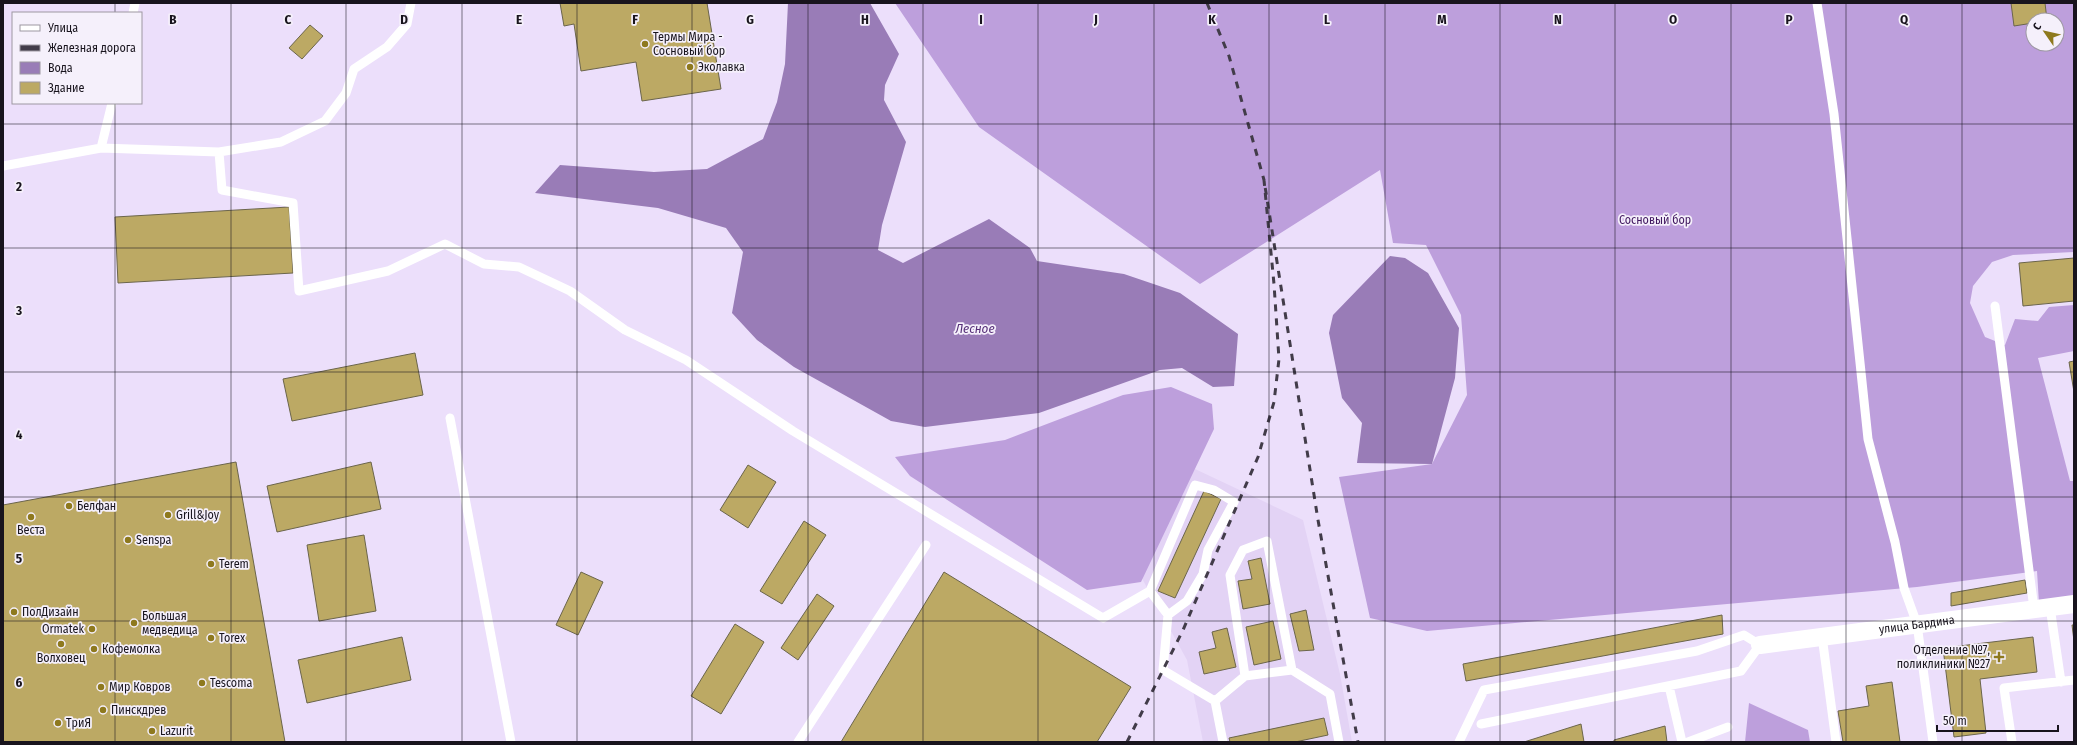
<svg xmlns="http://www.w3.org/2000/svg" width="2077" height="745" font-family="'Fira Sans Condensed',sans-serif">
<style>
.built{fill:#e3d3f5}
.forest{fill:#bd9fdc;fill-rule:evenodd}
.water{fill:#997cb7}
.building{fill:#bca964;stroke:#6b654b}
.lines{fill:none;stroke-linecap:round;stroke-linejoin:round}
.lane{stroke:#fff;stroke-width:9}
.street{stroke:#fff;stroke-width:18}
.rail{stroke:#423c49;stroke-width:3;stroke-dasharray:7 7;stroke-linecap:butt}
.grid{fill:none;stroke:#18141d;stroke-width:1;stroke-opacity:0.55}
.poi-dot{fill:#8e791e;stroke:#f5f0fb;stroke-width:1.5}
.labels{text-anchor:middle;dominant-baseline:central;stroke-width:3.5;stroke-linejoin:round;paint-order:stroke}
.poi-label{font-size:12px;fill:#18141d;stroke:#f5f0fb;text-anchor:start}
.park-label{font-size:12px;fill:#411860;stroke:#f5f0fb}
.street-label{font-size:12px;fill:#18141d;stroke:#f5f0fb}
.water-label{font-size:13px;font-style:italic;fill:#562f78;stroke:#f5f0fb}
.grid-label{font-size:13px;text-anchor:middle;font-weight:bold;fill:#18141d;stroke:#f5f0fb;stroke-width:3.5;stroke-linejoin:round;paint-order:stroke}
</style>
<rect width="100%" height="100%" fill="#ecdffb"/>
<!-- built -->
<path class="built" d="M1195,469L1303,520L1340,674L1352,742H1203L1187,660L1134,564Z"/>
<!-- forest -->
<path class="forest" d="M895,3H2074V252L2013,255L1992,262L1973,286L1970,303L1985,337L2005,345L2015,319L2038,321L2049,307L2074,305V351L2038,358L2070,481H2074V598L2039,603L2037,571L1917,587L1427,631L1370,618L1339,477L1432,464L1467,395L1461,315L1426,245L1393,243L1380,170L1200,284L979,127ZM2033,20H2057V44H2033Z
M1171,387L1212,404L1214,429L1141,582L1087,590L910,476L895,457L1005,440L1123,395Z
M1749,703L1808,730L1810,742H1745Z"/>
<!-- water -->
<path class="water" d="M788,3H870L899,54L885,85L884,100L906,142L882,225L878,250L903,263L989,219L1030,248L1037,261L1124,274L1180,293L1238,334L1234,386L1213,387L1182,368L1160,370L1039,413L925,427L891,421L794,367L757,340L732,313L743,252L726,228L658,208L535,193L560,165L654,172L707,169L763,139L777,102L785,64Z
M1390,256L1405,258L1428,273L1459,328L1455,378L1432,464L1357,463L1362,423L1342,398L1329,333L1333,315Z"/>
<!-- building -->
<path class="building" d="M560,3H707L721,89L642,101L636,62L581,71L574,24L564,26Z
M2011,3H2045L2047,20H2033V23L2014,26Z
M310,25L323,36L302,59L289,48Z
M289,207L293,273L118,283L115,217Z
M2074,258V301L2023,306L2019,263Z
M415,353L423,395L292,421L283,379Z
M2074,361V392L2069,362Z
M236,462L285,742H3V505Z
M371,462L381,509L277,532L267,486Z
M748,465L776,482L748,528L720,510Z
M1204,491L1221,499L1175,598L1158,591Z
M804,521L826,535L782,604L760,591Z
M364,535L376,611L319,621L307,545Z
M1261,558L1270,604L1243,609L1238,581L1252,579L1248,561Z
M581,572L603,582L578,635L556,625Z
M944,572L1131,687L1097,742H841Z
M2025,580L2027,593L1951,606V593Z
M817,594L834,606L798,660L781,648Z
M1306,610L1314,650L1299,651L1290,614Z
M1722,615L1723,634L1466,681L1463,664Z
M1273,621L1281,659L1254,665L1246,627Z
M735,624L764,642L721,714L691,696Z
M2072,625H2074V641Z
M1227,628L1236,667L1204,674L1199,652L1216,648L1212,632Z
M402,637L411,680L307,703L298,660Z
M2033,637L2037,672L1980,679L1986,733L1954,737L1943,648Z
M1892,682L1900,742H1843L1838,711L1869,706L1866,686Z
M1324,718L1328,735L1295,742H1230L1229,738Z
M1581,724L1584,742H1524Z
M1665,726L1667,742H1614V740Z"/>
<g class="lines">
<!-- lane -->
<path class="lane" d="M1817,3L1834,114L1868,439L1895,542L1904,588L1917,624L1933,742
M133,13L135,3
M101,148L219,152L222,190L293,203L299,291L388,271L445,244L484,264L519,267L570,291L625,330L686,360L793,431L1103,618L1150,591L1168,615L1163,670L1215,701L1223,742
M219,152L281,142L325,121L346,93L354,69L387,47L407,24L411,3
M3,166L101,148L112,103
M1995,306L2034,609
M450,418L511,742
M1150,591L1195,485L1214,490L1234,502L1208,550L1203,574L1187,601L1168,615
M2050,607L2061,682
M1822,636L1836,742
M1245,676L1230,575L1243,550L1267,541L1292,670
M1669,686L1682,742
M1215,701L1245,676L1292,670L1330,694L1339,742
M798,742L926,545
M1459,742L1484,690L1697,651L1744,635L1760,645L1741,671L1481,724
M1688,742L1728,727
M2012,742L2004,688L2074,680"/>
<!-- street -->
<path class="street" id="s1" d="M1760,645L2074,604"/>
<!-- rail -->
<path class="rail" d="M1207,3L1229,56L1264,180
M1127,742L1183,630L1258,457L1274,402L1279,359L1274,284L1264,180L1318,520L1358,742"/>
</g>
<!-- grid -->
<path class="grid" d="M115,3V13M231,3V742M346,3V742M462,3V742M577,3V742M692,3V742M808,3V742M923,3V742M1038,3V742M1154,3V742M1269,3V742M1385,3V742M1500,3V742M1615,3V742M1731,3V742M1846,3V742M1962,3V742M115,103V742M3,124H2074M3,248H2074M3,372H2074M3,497H2074M3,621H2074"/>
<!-- markers -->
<g class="poi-dot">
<circle cx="645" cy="44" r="4"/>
<circle cx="690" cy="67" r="4"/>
<circle cx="69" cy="506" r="4"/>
<circle cx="168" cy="515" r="4"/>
<circle cx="31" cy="517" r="4"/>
<circle cx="128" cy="540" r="4"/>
<circle cx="211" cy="564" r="4"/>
<circle cx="14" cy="612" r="4"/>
<circle cx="134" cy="623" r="4"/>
<circle cx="92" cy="629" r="4"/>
<circle cx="211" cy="638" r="4"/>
<circle cx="61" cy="644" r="4"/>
<circle cx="94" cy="649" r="4"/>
<path d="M1997 651h4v4h4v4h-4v4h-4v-4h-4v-4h4z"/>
<circle cx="202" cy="683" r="4"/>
<circle cx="101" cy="687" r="4"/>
<circle cx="103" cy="710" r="4"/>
<circle cx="58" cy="723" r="4"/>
<circle cx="152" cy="731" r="4"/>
</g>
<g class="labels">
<!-- poi labels -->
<g class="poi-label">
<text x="653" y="37">Термы Мира -<tspan x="653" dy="14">Сосновый бор</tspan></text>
<text x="698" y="67">Эколавка</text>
<text x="77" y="506">Белфан</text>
<text x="176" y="515">Grill&amp;Joy</text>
<text x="31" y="530" text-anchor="middle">Веста</text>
<text x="136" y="540">Senspa</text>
<text x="219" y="564">Terem</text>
<text x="22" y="612">ПолДизайн</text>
<text x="142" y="616">Большая<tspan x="142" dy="14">медведица</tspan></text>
<text x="84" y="629" text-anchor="end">Ormatek</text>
<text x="219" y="638">Torex</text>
<text x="102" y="649">Кофемолка</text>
<text x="1990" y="650" text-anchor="end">Отделение №7,<tspan x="1990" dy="14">поликлиники №27</tspan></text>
<text x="61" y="658" text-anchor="middle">Волховец</text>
<text x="210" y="683">Tescoma</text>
<text x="109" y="687">Мир Ковров</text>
<text x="111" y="710">Пинскдрев</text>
<text x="66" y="723">ТриЯ</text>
<text x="160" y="731">Lazurit</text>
</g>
<!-- park labels -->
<g class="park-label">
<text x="1655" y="220">Сосновый бор</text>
</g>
<!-- street labels -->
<g class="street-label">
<text stroke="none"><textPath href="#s1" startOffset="158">улица Бардина</textPath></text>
</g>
<!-- water labels -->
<g class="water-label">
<text x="975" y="328">Лесное</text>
</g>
</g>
<g class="grid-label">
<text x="173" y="24">B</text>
<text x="288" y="24">C</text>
<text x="404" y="24">D</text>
<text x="519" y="24">E</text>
<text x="635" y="24">F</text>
<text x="750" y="24">G</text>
<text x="865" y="24">H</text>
<text x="981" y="24">I</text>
<text x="1096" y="24">J</text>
<text x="1212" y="24">K</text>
<text x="1327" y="24">L</text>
<text x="1442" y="24">M</text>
<text x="1558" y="24">N</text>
<text x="1673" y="24">O</text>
<text x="1789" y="24">P</text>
<text x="1904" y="24">Q</text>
<text x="19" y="191">2</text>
<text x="19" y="315">3</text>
<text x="19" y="439">4</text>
<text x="19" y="563">5</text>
<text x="19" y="687">6</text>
</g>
<!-- border -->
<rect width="2077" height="745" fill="none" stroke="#18141d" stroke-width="8"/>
<!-- legend -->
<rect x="12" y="12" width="130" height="92" fill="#f5f0fb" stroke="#9d98a2"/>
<rect x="20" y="25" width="20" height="6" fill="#ffffff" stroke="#9d98a2"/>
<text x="48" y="32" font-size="12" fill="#18141d">Улица</text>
<rect x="20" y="45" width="20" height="6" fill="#423c49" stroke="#9d98a2"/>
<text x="48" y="52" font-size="12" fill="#18141d">Железная дорога</text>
<rect x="20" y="62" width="20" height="12" fill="#997cb7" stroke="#9d98a2"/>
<text x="48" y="72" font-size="12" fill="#18141d">Вода</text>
<rect x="20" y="82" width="20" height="12" fill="#bca964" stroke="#9d98a2"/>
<text x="48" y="92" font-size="12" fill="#18141d">Здание</text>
<!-- north arrow -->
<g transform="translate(2045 32) rotate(304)"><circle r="19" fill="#f5f0fb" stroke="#9d98a2"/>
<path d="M0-3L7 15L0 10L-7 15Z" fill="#8e791e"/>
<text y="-6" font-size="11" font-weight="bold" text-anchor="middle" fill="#18141d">С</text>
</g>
<!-- scale -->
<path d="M1937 725v6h121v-6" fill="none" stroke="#18141d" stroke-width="2"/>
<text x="1943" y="725" font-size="12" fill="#18141d" stroke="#f5f0fb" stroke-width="3" paint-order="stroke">50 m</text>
</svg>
